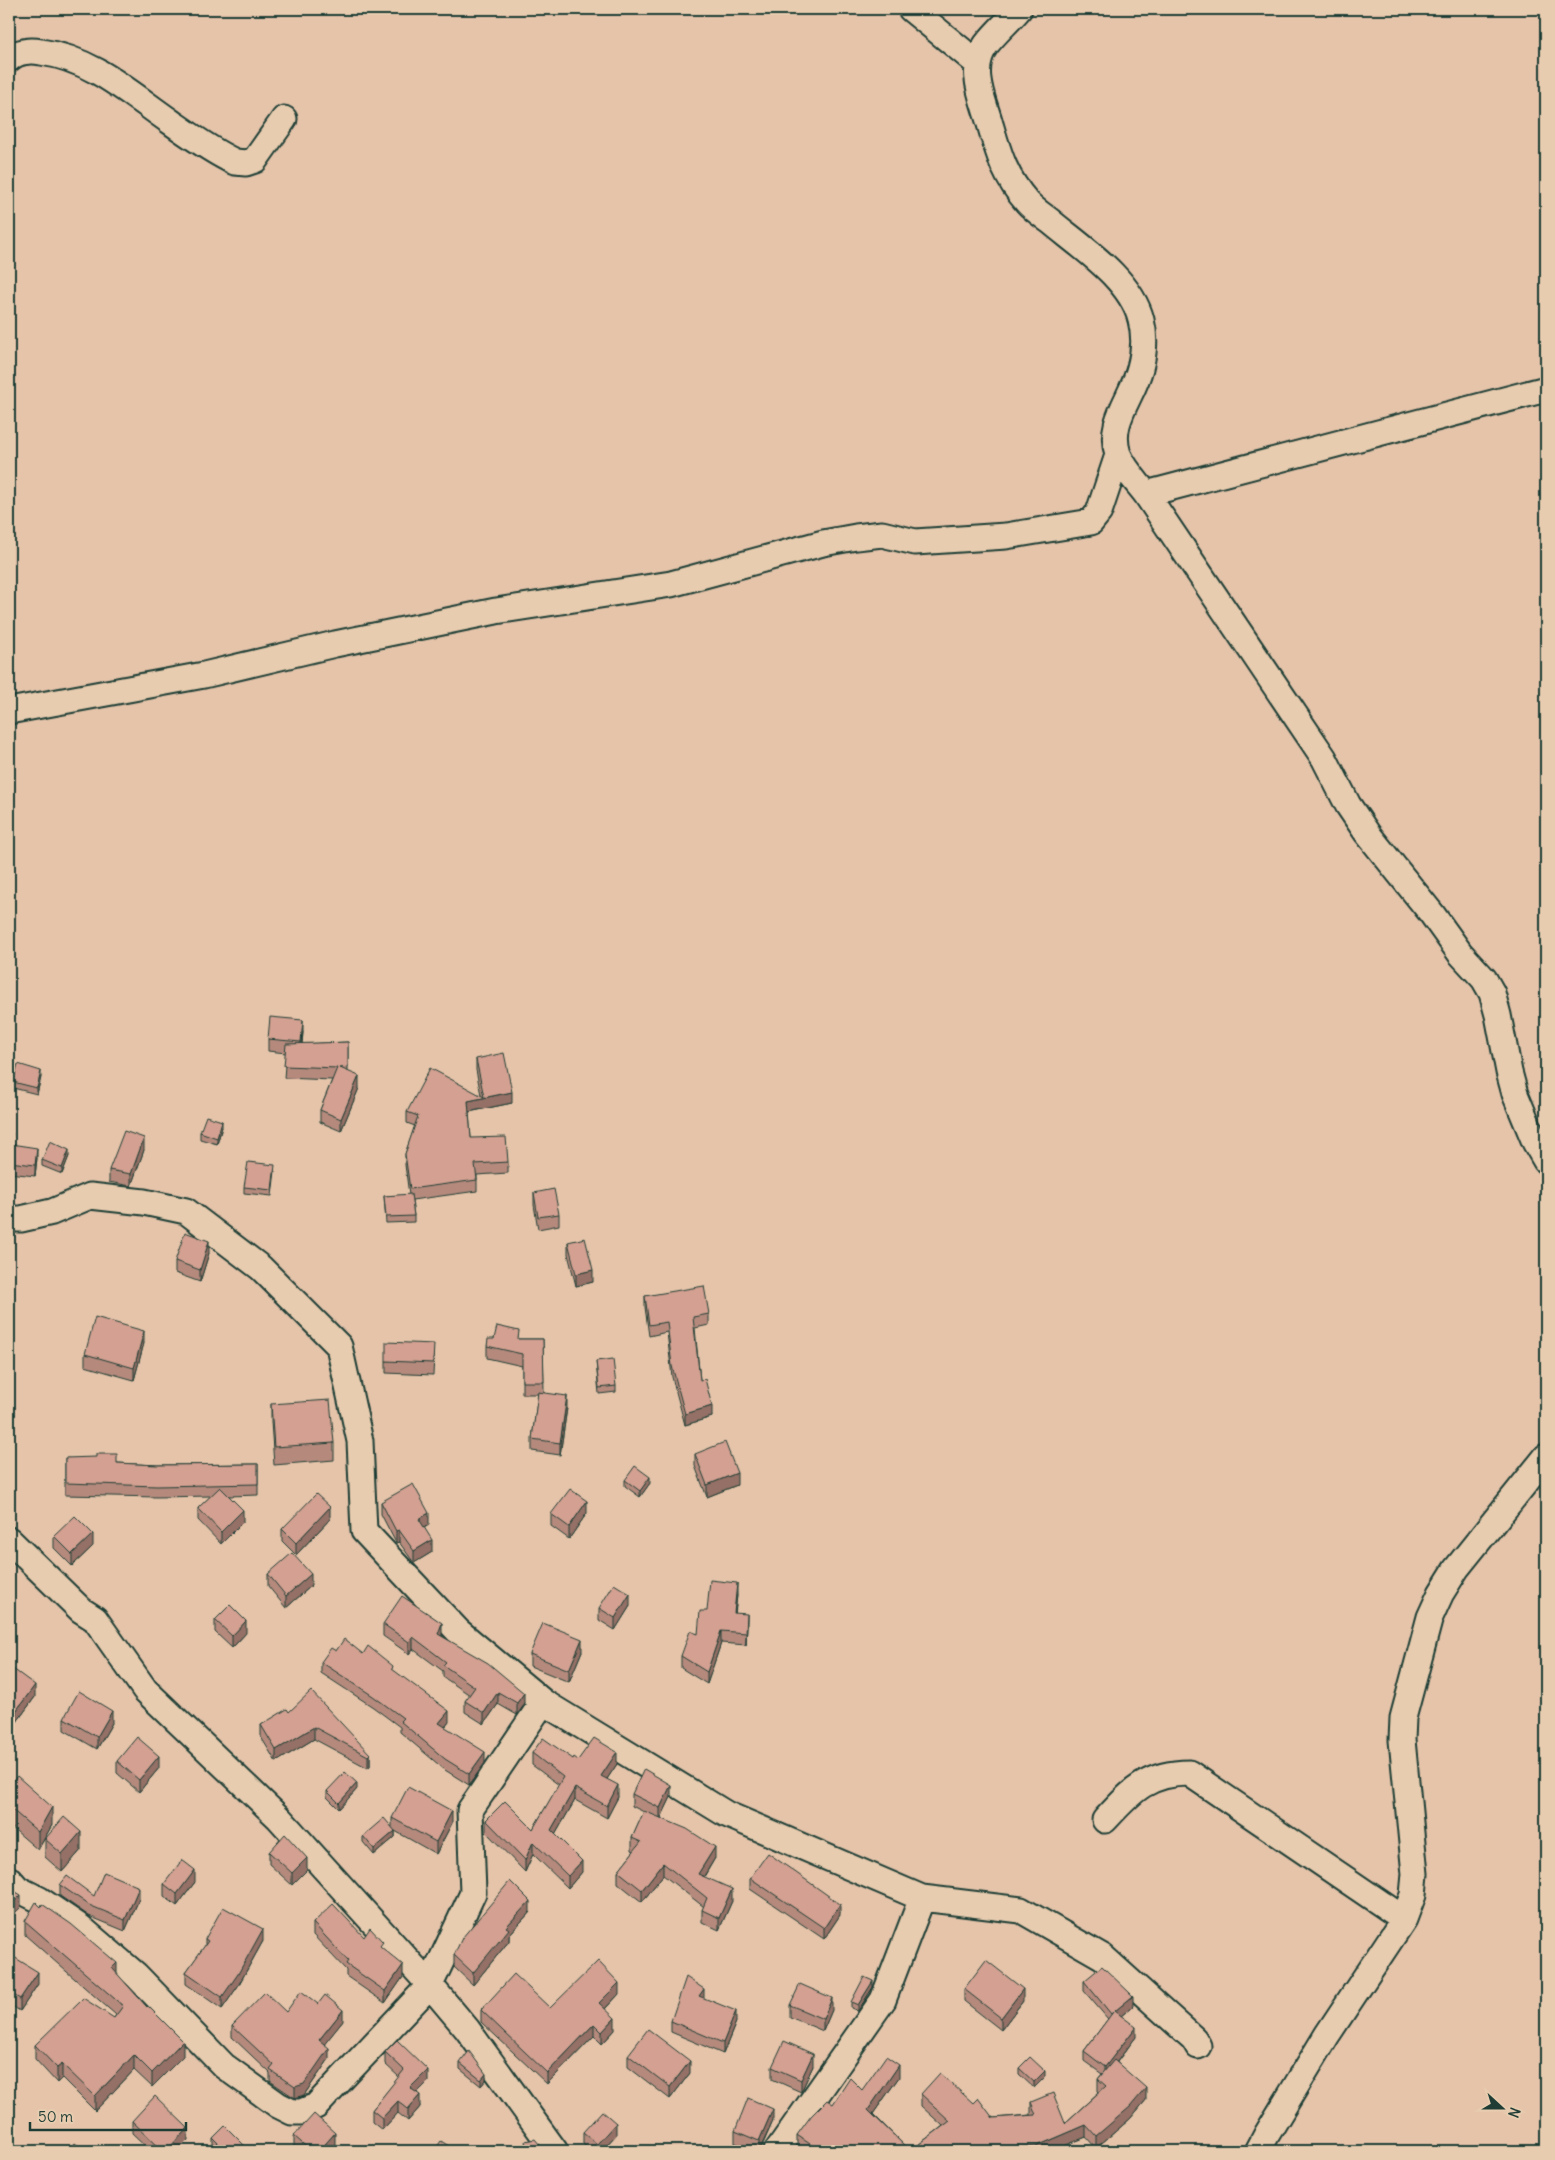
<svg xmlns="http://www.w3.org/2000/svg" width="1555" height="2160" font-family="Delius,sans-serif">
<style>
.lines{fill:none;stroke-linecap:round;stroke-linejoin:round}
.minor-casing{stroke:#1f3d34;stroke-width:29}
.minor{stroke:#e8ccaf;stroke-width:25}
.wall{fill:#b58a7d;stroke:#1f3d34}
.shaded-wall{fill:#947066;stroke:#1f3d34}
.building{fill:#d3a091;stroke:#1f3d34}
</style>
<rect width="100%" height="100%" fill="#e6c4aa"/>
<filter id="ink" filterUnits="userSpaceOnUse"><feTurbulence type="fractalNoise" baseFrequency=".02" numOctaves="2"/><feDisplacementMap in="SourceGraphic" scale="10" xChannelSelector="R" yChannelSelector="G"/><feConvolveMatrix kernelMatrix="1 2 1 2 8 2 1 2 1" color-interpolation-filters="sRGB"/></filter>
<g filter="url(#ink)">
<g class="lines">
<defs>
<path id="minor" d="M911,9L977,63
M1019,9C1009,21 996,32 986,45C968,69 983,99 990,124C999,155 1005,177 1027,202C1033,209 1042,215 1050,221C1081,247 1131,279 1141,320C1145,335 1144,353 1140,368C1133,397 1107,422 1118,454C1124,469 1136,481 1146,494L1324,758L1348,805L1367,833L1432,914L1460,953L1484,979L1492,993L1498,1015L1509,1072L1515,1094L1535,1142L1546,1161
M9,59C17,51 31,50 41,52C93,59 129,93 171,122C191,136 213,152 235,162L246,163L255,160L284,119
M1146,494L1546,389
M9,711L204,675L335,644L496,611L671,584L823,543L856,537L882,534L915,542L1006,536L1091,522L1099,512L1118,455
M9,1219H21L52,1212L90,1196L144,1202L186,1211L261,1268L339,1346L360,1441L364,1531L458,1631L543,1702L726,1814L922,1898L1021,1910L1103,1957L1194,2039L1198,2046
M9,1540L81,1610L95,1619L145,1690L279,1818L430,1985L467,2029L555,2151
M1105,1820C1131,1792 1147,1773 1189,1773L1404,1919
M10,1880L18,1889L40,1900L80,1927L136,1975L224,2066L278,2105L292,2112H301L316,2106L430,1985L473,1893L470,1810L543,1702
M777,2151L883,2000L922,1898
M1258,2151L1267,2134L1327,2035L1404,1919L1413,1895L1415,1874L1402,1740L1403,1718L1430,1617L1441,1593L1456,1569L1546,1457"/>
</defs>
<!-- minor casing -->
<use href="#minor" class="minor-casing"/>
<!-- minor -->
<use href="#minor" class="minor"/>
</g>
<!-- wall -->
<path class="wall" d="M303,1032L302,1044L348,1042V1071L359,1088L341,1131L320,1122V1110L332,1080L284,1078L286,1053L268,1051V1039Z
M476,1059L512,1103L469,1112L471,1138L508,1162V1173L477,1175V1191L412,1200L414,1216V1222L386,1223L384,1196L409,1195L405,1165V1154L415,1126L407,1123V1112L481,1095L476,1070Z
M41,1077L37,1094L13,1088V1082Z
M222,1127L217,1144L200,1139V1132Z
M9,1132L12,1144L37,1158L35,1176L9,1173Z
M144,1150L131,1186L109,1182V1170Z
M69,1156L62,1174L42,1166V1160Z
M275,1171L272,1196L244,1193V1187Z
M534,1193L559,1214V1225L538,1229L534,1205Z
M568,1242L593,1282L576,1286L568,1254Z
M209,1253L200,1282L175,1273V1261Z
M645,1296L709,1314V1325L695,1328L700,1380L712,1417L685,1425L672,1377L667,1332L649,1336L645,1307Z
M519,1339H543L544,1392L567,1408L560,1455L532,1451V1439L538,1394H522V1366L487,1358V1346Z
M144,1343L134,1380L85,1366V1354Z
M434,1356L433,1375L386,1373V1361Z
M596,1361L616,1386V1392L599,1394Z
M271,1404L334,1443V1460L274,1465L271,1422Z
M695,1454L737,1485L707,1497L695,1466Z
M65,1458L117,1463L157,1465L258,1464V1495L229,1496L243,1522L221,1544L198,1520V1508L211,1496L157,1497L65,1495Z
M625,1480L650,1483L640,1497L625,1486Z
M381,1502L429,1525L424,1527L432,1552L414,1563L399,1542L396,1543L381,1514Z
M587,1513L569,1539L551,1526V1514Z
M330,1519L296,1555L282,1541V1529Z
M54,1536L93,1546L72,1566L54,1548Z
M268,1574L311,1586L286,1608L268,1586Z
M737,1595L735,1613L747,1626L746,1645L721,1643L707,1684L681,1668V1656L698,1634L707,1611Z
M630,1606L615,1630L599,1620V1608Z
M215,1620L246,1633L232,1648L215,1632Z
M383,1624L442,1635V1636L524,1705L517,1715L498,1704L484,1724L465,1712V1701L470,1695L443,1677V1671L413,1649L409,1654L383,1636Z
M336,1651L363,1654L393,1670L449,1722L445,1727L485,1763L469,1785L445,1770L400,1732V1727L373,1707L321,1673V1662Z
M582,1651L569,1682L530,1666V1654Z
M9,1666L35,1697L16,1723L14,1722Z
M289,1712L370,1754V1766L368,1768L314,1739L276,1762L261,1737V1725Z
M64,1718L112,1723L97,1749L64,1730Z
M532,1753L573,1759L617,1764L607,1779L618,1797L607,1818L575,1800L555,1835L582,1872L568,1888L533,1854L525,1872L486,1832V1820L533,1829L559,1785L532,1765Z
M117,1761L159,1768L139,1792L117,1773Z
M9,1786L52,1825L38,1850L9,1825Z
M357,1789L339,1809L327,1797V1791Z
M632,1794L671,1797L661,1818L715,1858L704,1877L732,1901L719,1930L702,1922V1910L704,1907L663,1875L642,1902L618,1883V1871L634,1851L632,1850V1838L644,1812L632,1806Z
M392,1818L452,1823L436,1854L395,1831V1837L374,1855L363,1842V1836L392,1827Z
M45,1839L81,1850L62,1872L45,1857Z
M269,1852L307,1870L292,1885L269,1864Z
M750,1878L840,1915L824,1939L750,1889Z
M195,1882L177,1906L164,1896V1884Z
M60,1885L94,1896L139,1899L125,1931L89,1916L60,1896Z
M41,1907L117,1974L183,2056L152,2087L134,2070L95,2111L62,2078L57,2083L35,2059V2045L114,2018L116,2015L25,1935V1921Z
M530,1912L509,1935V1941L473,1985L454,1967V1955Z
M313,1923L364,1937L383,1949L403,1977L385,2003L346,1976V1970L313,1935Z
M205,1939L263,1941L238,1986L222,2009L186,1984V1972L205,1946Z
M9,1954L38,1984L20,2011L9,2004Z
M1084,1981L1133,2006L1121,2016L1136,2037L1117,2062L1146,2100L1130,2119L1096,2148L1086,2137L1052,2151H803L797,2147V2135L833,2104L862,2090L899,2077L873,2114L910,2151L943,2126L921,2106V2094L973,2103L993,2118L1031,2115V2102L1065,2123L1099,2092L1098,2091V2079L1102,2074L1084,2061V2051L1108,2019L1084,1991Z
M873,1987L858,2011L851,2008V2002Z
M964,1989L1023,2001L1001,2030L964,2001Z
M619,1994L605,2009L615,2030L602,2044L594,2036L547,2084L481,2022V2010L550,2008Z
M318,2004L343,2021L324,2044L329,2059L304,2095L295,2098L270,2081V2073L232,2037V2026L286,2012Z
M790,2005L832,2010L823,2031L790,2017Z
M671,2021L736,2022L723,2054L671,2032Z
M385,2052L428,2082L417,2093L420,2107L408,2121L398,2113L382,2130L372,2122V2110L399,2077L385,2064Z
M628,2055L690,2073L670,2099L628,2067Z
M460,2063L486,2080L481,2086L460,2069Z
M813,2066L801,2092L772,2079V2067Z
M1019,2068L1045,2077L1034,2088L1019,2074Z
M132,2121L188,2140L177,2151H151L132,2133Z
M773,2121L760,2151H755L735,2143V2131Z
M583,2132L616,2135L601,2151H591L583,2144Z
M294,2136L335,2145L329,2151H298L294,2148Z
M213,2138L250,2151H214L213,2150Z"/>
<!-- shaded-wall -->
<path class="shaded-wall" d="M303,1020V1032L301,1054V1042Z
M41,1071V1077L37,1094V1088Z
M359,1076V1088L341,1131V1119Z
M512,1092V1103L468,1112V1101Z
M222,1121V1127L217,1144V1138Z
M144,1138V1150L131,1186V1174Z
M37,1148V1158L35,1176V1165Z
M69,1150V1156L62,1174V1168Z
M209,1241V1253L200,1282V1270Z
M593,1270V1282L576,1286V1274Z
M144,1331V1343L134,1380V1368Z
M567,1396V1408L560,1455V1443Z
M712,1406V1417L685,1425V1414Z
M737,1473V1485L707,1497V1485Z
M650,1477V1483L640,1497V1491Z
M587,1501V1513L569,1539V1527Z
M330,1507V1519L296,1555V1543Z
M243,1510V1522L221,1544V1532Z
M429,1513V1525L419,1531V1519Z
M399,1530V1542L396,1543V1531Z
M93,1534V1546L72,1566V1554Z
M432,1540V1552L414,1563V1551Z
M311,1574V1586L286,1608V1596Z
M737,1583V1595L734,1625V1613Z
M630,1594V1606L615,1630V1618Z
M747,1614V1626L746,1645V1633Z
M246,1621V1633L232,1648V1636Z
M442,1623V1635L438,1646V1634Z
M721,1631V1643L707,1684V1672Z
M413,1637V1649L409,1654V1642Z
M582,1639V1651L569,1682V1670Z
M35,1685V1697L16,1723V1711Z
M498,1692V1704L484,1724V1713Z
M524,1693V1705L517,1715V1703Z
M14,1710V1722L9,1730V1718Z
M112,1711V1723L97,1749V1737Z
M449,1711V1722L439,1734V1723Z
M314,1727V1739L276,1762V1750Z
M485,1752V1763L469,1785V1774Z
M617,1752V1764L601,1788V1776Z
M370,1754V1766L368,1768V1756Z
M159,1756V1768L139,1792V1780Z
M357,1783V1789L339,1809V1803Z
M618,1785V1797L607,1818V1806Z
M671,1785V1797L660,1820V1808Z
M575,1788V1800L551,1842V1830Z
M52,1807V1825L38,1850V1832Z
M452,1811V1823L436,1854V1842Z
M395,1831V1837L374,1855V1849Z
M81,1832V1850L62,1872V1854Z
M533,1842V1854L525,1872V1860Z
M715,1847V1858L698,1886V1874Z
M307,1858V1870L292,1885V1873Z
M582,1861V1872L568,1888V1876Z
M663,1863V1875L642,1902V1890Z
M195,1870V1882L177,1906V1894Z
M139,1887V1899L125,1931V1920Z
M732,1889V1901L719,1930V1918Z
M21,1895V1907L9,1919V1907Z
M530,1901V1912L509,1935V1941L473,1985V1973L506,1927Z
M840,1904V1915L824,1939V1928Z
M263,1929V1941L238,1986L222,2009V1997Z
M117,1963V1978L112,1968Z
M403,1965V1977L385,2003V1991Z
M38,1972V1984L20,2011V1999Z
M873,1981V1987L858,2011V2005Z
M619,1983V1994L599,2015V2003Z
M704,1989V2000L699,1996Z
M1023,1989V2001L1001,2030V2018Z
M1133,1996V2006L1115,2021V2011Z
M832,1998V2010L823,2031V2019Z
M343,2010V2021L319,2051V2040Z
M736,2011V2022L723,2054V2043Z
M615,2018V2030L602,2044V2032Z
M594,2024V2036L547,2084V2073Z
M1136,2027V2037L1105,2077V2067Z
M183,2041V2056L152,2087V2073Z
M329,2048V2059L304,2095L295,2098V2087Z
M813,2054V2066L801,2092V2080Z
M134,2055V2070L95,2111V2096Z
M690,2061V2073L670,2099V2087Z
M62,2064V2078L57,2083V2068Z
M899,2065V2077L868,2121V2110Z
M428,2070V2082L410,2100V2088Z
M1045,2071V2077L1034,2088V2082Z
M486,2074V2080L481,2086V2080Z
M1146,2088V2100L1130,2119L1096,2148V2136Z
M420,2095V2107L408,2121V2109Z
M398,2101V2113L382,2130V2118Z
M773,2109V2121L759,2151V2141Z
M616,2123V2135L601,2151H597V2144Z
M1086,2125V2137L1052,2151H1037V2146Z
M188,2128V2140L177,2151H166Z
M335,2133V2145L329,2151H319Z"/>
<!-- building -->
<path class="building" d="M270,1017L303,1020L301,1042L268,1039Z
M348,1042V1067L340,1068L359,1076L341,1119L320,1110L337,1068L284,1066L286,1044Z
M504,1053L512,1092L468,1101L471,1138L506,1137L508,1162L475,1164L477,1180L410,1189L405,1154L418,1116L407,1112L430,1068L484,1097L476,1059Z
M18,1064L41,1071L37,1088L13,1082Z
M206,1116L222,1121L217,1138L200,1132Z
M124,1131L144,1138L131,1174L109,1170Z
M9,1132L12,1133L11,1144L37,1148L35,1165L9,1162Z
M50,1141L69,1150L62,1168L42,1160Z
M248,1162L275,1165L272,1190L244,1187Z
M554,1189L559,1214L538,1217L534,1193Z
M411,1194L414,1216L386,1217L384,1196Z
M185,1232L209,1241L200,1270L175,1261Z
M585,1238L593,1270L576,1274L568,1242Z
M704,1286L709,1314L693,1317L700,1380L705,1379L712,1406L685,1414L672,1366L667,1322L649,1325L645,1296Z
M95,1317L144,1331L134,1368L85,1354Z
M497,1326L519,1331L518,1339H543L544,1382H522V1354L487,1346L488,1339H494Z
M386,1342L434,1344L433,1363L386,1361Z
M613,1359L616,1386L599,1388L596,1361Z
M538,1392L567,1396L560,1443L532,1439Z
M330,1400L334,1443L274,1447L271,1404Z
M725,1442L737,1473L707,1485L695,1454Z
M96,1454H117V1463L157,1465L258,1464V1484L157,1486L65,1483V1458L96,1457Z
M635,1466L650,1477L640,1491L625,1480Z
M413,1484L429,1513L419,1519L432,1540L414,1551L399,1530L396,1531L381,1502Z
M220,1487L243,1510L221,1532L198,1508Z
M570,1489L587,1501L569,1527L551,1514Z
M316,1494L330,1507L296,1543L282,1529Z
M75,1516L93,1534L72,1554L54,1536Z
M292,1553L311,1574L286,1596L268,1574Z
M710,1580L737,1583L734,1613L747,1614L746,1633L721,1631L707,1672L681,1656L690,1631L698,1634L700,1611H707Z
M614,1584L630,1594L615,1618L599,1608Z
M402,1596L442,1623L438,1634L488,1663L524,1693L517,1703L498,1692L484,1713L465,1701L475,1687L443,1665L446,1662L413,1637L409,1642L383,1624Z
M230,1605L246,1621L232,1636L215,1620Z
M543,1623L582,1639L569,1670L530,1654Z
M344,1639L363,1654L368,1646L393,1666L392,1669L449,1711L439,1723L485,1752L469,1774L445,1759L400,1721L403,1718L373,1696L321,1662L331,1648L336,1651Z
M9,1666L35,1685L16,1711L14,1710L9,1718Z
M79,1691L112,1711L97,1737L64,1718Z
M311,1691L370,1754L368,1756L314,1727L276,1750L261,1725L287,1709L289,1712Z
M137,1737L159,1756L139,1780L117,1761Z
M543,1738L573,1759L574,1757L578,1760L594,1738L617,1752L601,1776L618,1785L607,1806L575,1788L551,1830L582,1861L568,1876L533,1842L525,1860L486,1820L505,1801L533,1829L563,1777L532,1753Z
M644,1769L671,1785L660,1808L632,1794Z
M345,1772L357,1783L339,1803L327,1791Z
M17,1776L52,1807L38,1832L9,1807V1786Z
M408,1787L452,1811L436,1842L392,1818Z
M644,1811L687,1829L715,1847L698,1874L732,1889L719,1918L702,1910L707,1898L663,1863L642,1890L618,1871L641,1842L632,1838Z
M64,1817L81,1832L62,1854L45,1839Z
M384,1818L395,1831L374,1849L363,1836Z
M285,1834L307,1858L292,1873L269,1852Z
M768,1853L840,1904L824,1928L750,1878Z
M182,1860L195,1870L177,1894L164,1884Z
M104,1872L139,1887L125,1920L89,1905L60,1885L67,1876L94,1896Z
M510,1881L530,1901L506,1927L509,1929L473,1973L454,1955L462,1938Z
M9,1888L21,1895L9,1907Z
M36,1902L41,1907L42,1904L71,1924L117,1963L112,1968L147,2007L148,2006L183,2041L152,2073L134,2055L95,2096L62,2064L57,2068L35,2045L83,1998L114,2018L123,2006L25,1921Z
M333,1904L364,1937L370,1928L383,1942L380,1946L403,1965L385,1991L346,1964L348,1961L313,1923Z
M223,1907L263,1929L238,1974L222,1997L186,1972L208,1941L205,1939Z
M9,1954L38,1972L20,1999L9,1992Z
M986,1960L1023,1989L1001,2018L964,1989Z
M598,1961L619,1983L599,2003L615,2018L602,2032L594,2024L547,2073L481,2010L514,1974L550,2008Z
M1102,1966L1133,1996L1115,2011L1136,2027L1105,2067L1084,2051L1113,2012L1111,2014L1084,1981Z
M686,1977L704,1989L699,1996L736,2011L723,2043L671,2021Z
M864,1977L873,1981L858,2005L851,2002Z
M800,1984L832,1998L823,2019L790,2005Z
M301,1991L318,2004L325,1995L343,2010L319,2040L329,2048L304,2084L295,2087L270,2070L274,2065L232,2026L265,1992L286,2012Z
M648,2029L690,2061L670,2087L628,2055Z
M397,2040L428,2070L410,2088L420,2095L408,2109L398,2101L382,2118L372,2110L404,2070L385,2052Z
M784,2041L813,2054L801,2080L772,2067Z
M469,2051L486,2074L481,2080L460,2063Z
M886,2056L899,2065L868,2110L910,2151L950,2121L921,2094L940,2073L973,2103L978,2098L993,2118L1036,2115L1031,2102L1053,2093L1065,2123L1106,2086L1098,2079L1114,2060L1146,2088L1130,2107L1096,2136L1086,2125L1037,2146L989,2150L991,2151H820L797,2135L811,2116L827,2100L833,2104L850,2078L862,2090Z
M1030,2057L1045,2071L1034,2082L1019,2068Z
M155,2096L188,2128L166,2151H163L132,2121Z
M748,2098L773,2109L759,2141L735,2131Z
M602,2111L616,2123L597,2144L583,2132Z
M314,2114L335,2133L319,2151H311L294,2136Z
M225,2126L250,2151H226L213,2138Z
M535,2139L544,2150L545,2151H527L525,2141Z
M441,2141L455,2150V2151H434Z
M75,2143L85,2151H69Z"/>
</g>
<!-- margin -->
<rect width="1555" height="2160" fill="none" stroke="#e8ccaf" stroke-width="30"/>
<rect x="15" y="15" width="1525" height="2130" fill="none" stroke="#1f3d34" stroke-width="2" filter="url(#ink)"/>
<!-- north arrow -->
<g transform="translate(1502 2108) rotate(111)" stroke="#e8ccaf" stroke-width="4" paint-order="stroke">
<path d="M0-4L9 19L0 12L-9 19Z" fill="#1f3d34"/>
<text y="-8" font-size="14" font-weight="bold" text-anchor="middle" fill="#1f3d34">N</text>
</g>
<!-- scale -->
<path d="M30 2122v8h156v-8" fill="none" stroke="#1f3d34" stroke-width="2.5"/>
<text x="38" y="2122" font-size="15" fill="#1f3d34" stroke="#e8ccaf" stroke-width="4" paint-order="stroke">50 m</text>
</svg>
